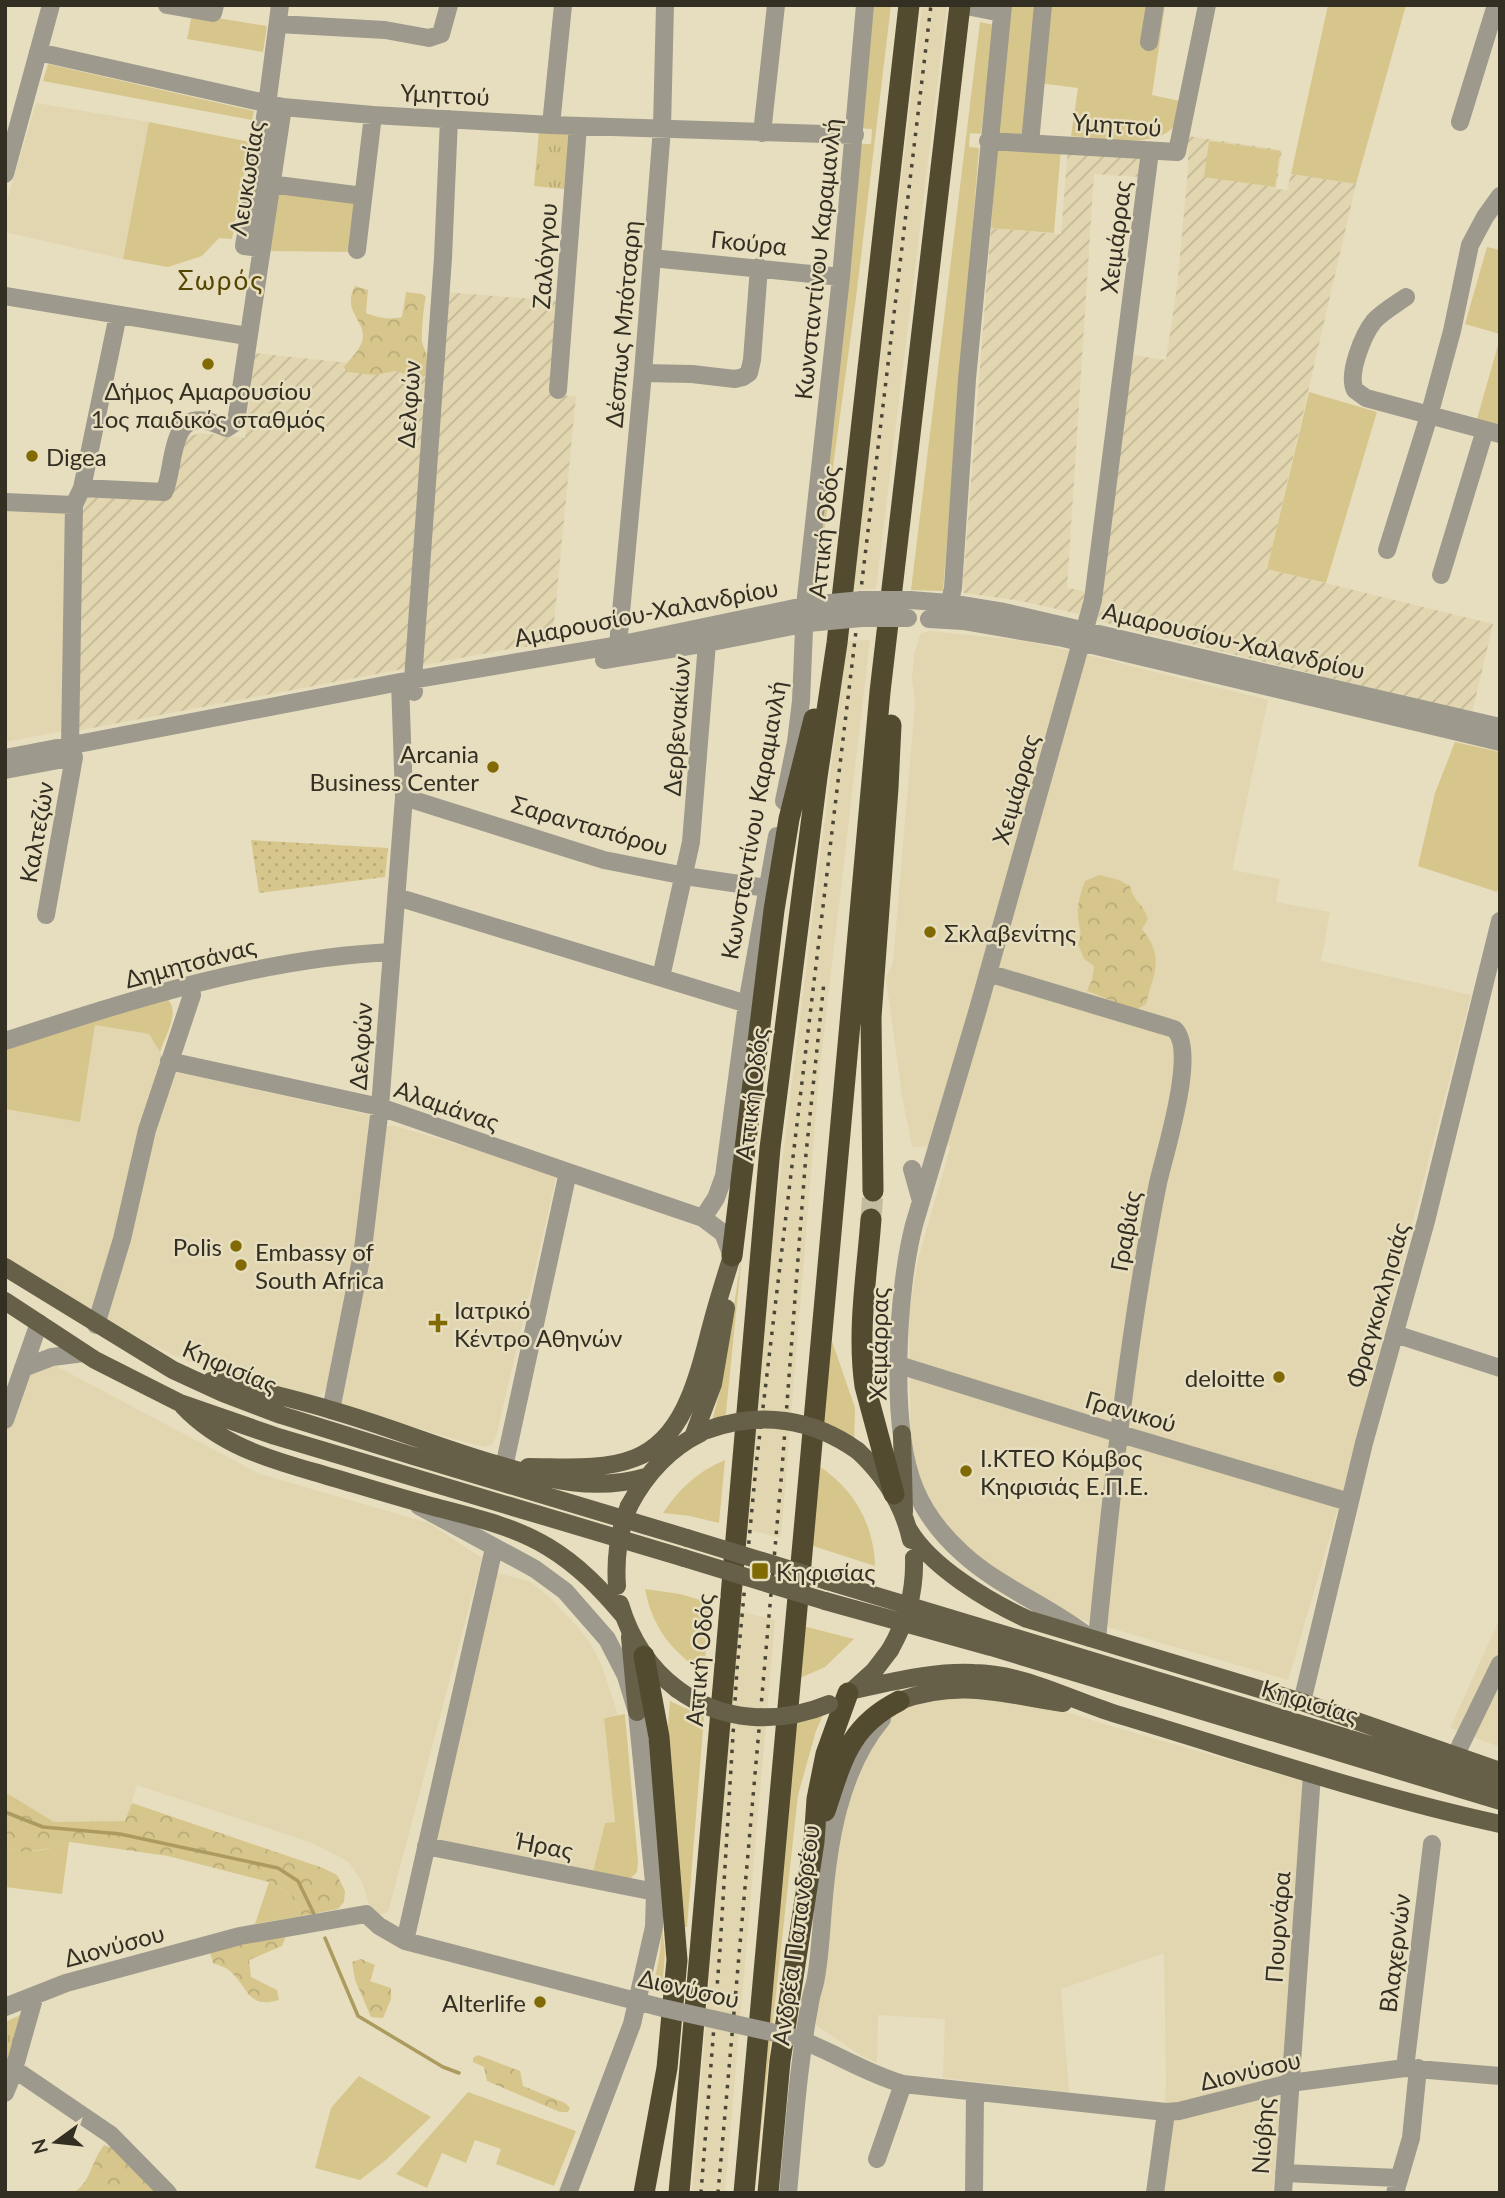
<svg xmlns="http://www.w3.org/2000/svg" width="1505" height="2198" font-family="Lato,sans-serif">
<style>
.built{fill:#e1d6af}
.industrial{fill:url(#industrial-furrows)}
.grass{fill:#d7c68c}
.forest{fill:url(#forest-crowns)}
.park{fill:url(#park-tufts)}
.garden{fill:url(#garden-dots)}
.lines{fill:none;stroke-linecap:round;stroke-linejoin:round}
.stream{stroke:#ac9b5f;stroke-width:3.5}
.highway-tunnel{stroke:#c3bba0;stroke-width:21;stroke-dasharray:21 10;stroke-linecap:butt}
.minor{stroke:#9d998c;stroke-width:18}
.major{stroke:#666048;stroke-width:18}
.highway{stroke:#534b30;stroke-width:21}
.rail{stroke:#4b4738;stroke-width:3.5;stroke-dasharray:3.5 7;stroke-linecap:butt}
.minor-bridge{stroke:#9d998c;stroke-width:18}
.major-bridge{stroke:#666048;stroke-width:18}
.poi-dot{fill:#816a03;stroke:#e7debf;stroke-width:2.5}
.labels{text-anchor:middle;dominant-baseline:central;stroke-width:5;stroke-linejoin:round;paint-order:stroke}
.street-label{font-size:24px;fill:#332f23;stroke:#e7debf}
.poi-label{font-size:24px;fill:#332f23;stroke:#e7debf;text-anchor:start}
.neighbourhood-label{font-size:26px;letter-spacing:2px;fill:#554502;stroke:#e7debf}
</style>
<defs>
<pattern id="industrial-furrows" width="10" height="10" patternUnits="userSpaceOnUse" patternTransform="scale(1.75)"><rect width="10" height="10" fill="#e1d6af"/><path d="M-1 1l2-2M0 10L10 0M9 11l2-2" fill="none" stroke="#c2b896"/></pattern>
<pattern id="forest-crowns" width="20" height="18" patternUnits="userSpaceOnUse" patternTransform="scale(1.75)"><rect width="20" height="18" fill="#d7c68c"/><path d="M2 6a3 3 0 1 1 6 0M12 15a3 3 0 1 1 6 0" fill="none" stroke="#b9aa78"/></pattern>
<pattern id="park-tufts" width="24" height="20" patternUnits="userSpaceOnUse" patternTransform="scale(1.75)"><rect width="24" height="20" fill="#d7c68c"/><path d="M3 7l-1-3M5 7V3M7 7l1-3M15 17l-1-3M17 17v-4M19 17l1-3" fill="none" stroke="#b9aa78"/></pattern>
<pattern id="garden-dots" width="8" height="8" patternUnits="userSpaceOnUse" patternTransform="scale(1.75)"><rect width="8" height="8" fill="#d7c68c"/><path d="M2 2h.1M6 6h.1" fill="none" stroke="#b9aa78" stroke-width="1.8" stroke-linecap="round"/></pattern>
</defs>
<rect width="100%" height="100%" fill="#e7debf"/>
<!-- built -->
<path class="built" d="M922,5H947L876,589L853,590Z
M36,103L149,122L123,259L5,232V207Z
M5,508L70,512L63,731L5,742Z
M930,631L1019,640L1067,650L1268,700L1232,870L1280,879L1276,902L1330,912L1321,961L1471,995L1344,1488L1288,1680L1080,1619L1033,1595L950,1536L918,1483L911,1448L909,1315L918,1259L951,1145L912,1147L902,1096L886,978L893,963L915,704L912,679L914,654L921,633Z
M870,640L819,1076L781,1538L745,1529L765,1299L847,641Z
M95,1025L149,1034L172,1071L369,1115L365,1213L346,1305L326,1389L321,1395L310,1396L235,1383L148,1343L5,1258V1109L80,1122Z
M386,1126H395L557,1174L496,1437L492,1444L484,1447L347,1409L339,1403Z
M52,1364L260,1474L429,1523L482,1558L388,1912L378,1915L371,1911L363,1884L349,1862L312,1843L137,1785L126,1821L54,1822L5,1792V1436L27,1373Z
M497,1573L529,1581L547,1595L577,1626L590,1643L602,1666L611,1694L618,1715L604,1717L615,1823H605L593,1872L436,1839Z
M739,1611L775,1620L725,2193H692Z
M1500,1618V1747L1450,1728Z
M941,1694L1000,1696L1070,1713L1117,1728L1307,1782L1273,2193H1157L1166,2085L1164,1953L1061,1989L1069,2092L943,2078L945,2019L878,2015L877,2063L860,2055L816,2025L820,1941L845,1794L883,1721L912,1702Z"/>
<!-- industrial -->
<path class="industrial" d="M1188,136L1282,150L1276,189L1287,190L1291,174L1356,184L1267,569L1493,624L1472,713L1098,621L1131,355L1166,360L1177,287L1188,169Z
M1068,148L1142,152L1140,177L1094,174L1067,588L1088,592L1079,614L1021,601L964,593L963,583L991,228L1061,234Z
M444,292L558,301L552,395L576,396L552,643L503,650L76,731L82,494L168,501L175,485L182,438L201,433L245,438L254,353L426,371Z"/>
<!-- grass -->
<path class="grass" d="M868,5H891L857,290L816,593L810,594L856,144H871L872,129L857,128Z
M1010,5H1165L1152,95L1180,101C1178,109 1178,121 1173,127C1156,149 1096,138 1071,136L1078,88L1031,82L1028,135L994,134Z
M1328,5H1406L1356,184L1291,174Z
M192,14L267,26L263,52L187,39Z
M980,22L994,25L981,134L970,133L969,147L979,148L943,591L911,590Z
M48,64L254,111L252,120L43,81Z
M149,122L250,142L232,239L219,238L202,256L168,267L123,259Z
M1209,141L1280,151L1275,187L1204,177Z
M997,147L1061,148L1054,233L991,228Z
M279,191L359,201L353,252L267,251Z
M1487,247L1500,250V334L1465,324Z
M1500,338V433L1475,426Z
M1309,392L1377,412L1326,583L1267,569Z
M1455,742L1500,752V883L1497,892L1418,866L1435,793Z
M166,998C182,1010 165,1036 160,1052L149,1034L95,1025L80,1122L5,1109V1046Z
M742,1254L725,1422L710,1428L721,1388Z
M832,1341L855,1408L854,1444L820,1427Z
M725,1460L719,1523L690,1516L663,1513C679,1489 698,1471 725,1460Z
M817,1465C853,1487 874,1524 875,1566L810,1545Z
M645,1589L680,1594L710,1603L704,1673C672,1652 652,1627 645,1589Z
M803,1626L854,1639L825,1667L798,1679Z
M670,1701L704,1717L687,1927H682L665,1763Z
M826,1708L816,1731L798,1795L754,2193L797,1717Z
M625,1714L638,1862L637,1872L631,1878H623L593,1872L605,1823L615,1822L604,1718Z
M5,1792L23,1803L16,1812L5,1805Z
M69,1842L62,1894L5,1887V1847C29,1854 46,1851 69,1842Z
M269,1882L291,1895L302,1916L255,1924Z
M662,1926L665,1954L662,1990L653,1988L660,1953Z
M359,2076L431,2117L387,2159L360,2180L315,2168L331,2108Z
M468,2092L576,2131L554,2186L496,2164L501,2149L475,2140L466,2163L442,2153L427,2188L396,2174Z"/>
<!-- forest -->
<path class="forest" d="M355,286L368,290L366,313C378,318 389,320 402,317L406,292L422,294L426,297C424,302 421,337 422,342C427,359 431,355 427,375L419,378L396,371L373,375L348,372L344,367C349,360 358,352 361,344C371,322 340,314 355,286Z
M1099,875L1119,880L1130,886C1134,903 1142,901 1148,919L1142,929C1165,958 1154,972 1146,1004L1136,1010L1087,991L1092,980L1094,966L1084,959L1078,944C1084,931 1078,929 1078,916C1077,904 1081,892 1085,881Z
M23,1803L54,1822L125,1821L132,1803L323,1868L337,1875L345,1891L344,1902L338,1909L302,1916L291,1895L269,1882L168,1856L70,1842L52,1848L24,1852L5,1847V1805L16,1812Z
M286,1936L282,1946L249,1960L251,1977L277,1990L279,2000C247,2010 248,1986 229,1970C225,1967 218,1965 213,1963L210,1952L219,1948Z
M361,1959L375,1965L370,1981L391,1988V1999L383,2018L371,2017L355,1980L352,1962Z
M478,2055L520,2071L523,2086L565,2103L570,2108L568,2112H560L487,2081L484,2067L473,2062V2058Z
M104,2145L114,2149L162,2193H73C92,2181 90,2163 104,2145Z"/>
<!-- park -->
<path class="park" d="M539,131L578,134L574,190L534,186Z
M25,2013L12,2064L5,2062V2022Z"/>
<!-- garden -->
<path class="garden" d="M251,840L388,848L385,877L259,893Z"/>
<g class="lines">
<!-- stream -->
<path class="stream" d="M5,1812L43,1827L120,1834L278,1868L298,1881L314,1914
M325,1938L358,2016L443,2067L459,2073"/>
<!-- highway-tunnel -->
<path class="highway-tunnel" d="M871,1219L873,1191"/>
<!-- minor -->
<path class="minor" d="M167,5L213,13L215,5
M961,5L1002,13
M278,24L385,30L429,38L441,34L449,5
M1149,42L1155,5
M38,52L283,107L373,115L551,125L855,135
M1460,122L1496,5
M551,125L563,5
M762,133L776,5
M988,141L1177,152L1207,5
M1030,143L1043,5
M5,174L51,5
M270,184L363,196
M260,248L244,246L267,105L280,5
M357,250L373,115
M652,258L841,277
M5,296L247,336
M1406,297C1396,304 1382,312 1374,321C1363,335 1347,374 1355,390L1366,398L1500,434
M643,373L692,374L735,379L743,377L749,373L752,360L759,267
M558,390L578,126
M82,488L164,492C175,471 168,413 206,421C213,422 220,426 227,428L236,422L283,107
M5,502L74,505
M1387,550L1429,416L1452,331L1470,245L1485,217L1500,196
M1441,575L1485,430
M910,600L949,603L1004,612L1500,727
M929,619C945,614 950,603 953,588L967,379L1003,5
M929,619L963,621L1063,638L1500,742
M618,645L643,373L662,128L665,5
M604,660L707,643L808,623
M414,692L413,680L443,258L449,119
M70,746L74,505L82,488L118,315
M5,758L400,682L618,645L809,605
M5,770L64,759
M404,797L604,860L685,876L766,888
M784,801L796,742L801,701L805,606L841,277L865,5
M397,897L747,1004
M46,915L74,757
M988,973L1174,1029C1198,1049 1165,1152 1158,1183C1128,1334 1112,1486 1097,1639
M661,977L691,842L707,643
M5,1041C131,1000 259,958 392,952
M169,1061L380,1107L568,1172L703,1218L723,1233L732,1256
M912,1169L921,1201
M703,1218L716,1198L724,1176L747,1004L777,836
M96,1325L122,1239L147,1130L192,995L191,985
M1395,1334L1500,1368
M899,1365L1117,1433L1349,1502
M23,1368L52,1357L84,1353
M331,1410L363,1249L380,1107L404,797L400,682
M5,1420L39,1323
M504,1467L568,1172
M419,1506L535,1569L565,1591L607,1639L626,1676L637,1712L655,1892L654,1927L632,2024L568,2193
M1090,1638C1050,1606 1000,1588 962,1553C942,1535 925,1513 915,1489C889,1427 897,1290 914,1225L978,1009L1093,600L1150,151
M1302,1702L1364,1443L1426,1221L1500,921
M1460,1746L1500,1664
M426,1846L655,1892
M405,1941L494,1548
M5,2007L66,1983L240,1936L366,1914L379,1926L405,1941L663,2008
M793,2037C831,2050 864,2073 903,2084L1166,2112L1179,2111L1290,2083L1405,2068L1500,2076
M5,2067L14,2069L111,2135L168,2193
M1405,2068L1432,1844
M5,2093L12,2076L35,1995
M877,2159L903,2084
M1284,2173L1398,2178
M788,2193C794,2130 798,2065 810,2003C811,1994 815,1986 816,1977C820,1955 821,1931 823,1908C828,1844 839,1770 882,1719
M974,2193L975,2094
M1155,2193L1166,2112
M1283,2193L1312,1774
M1395,2193L1411,2138L1418,2068"/>
<!-- major -->
<path class="major" d="M5,1267L173,1370L223,1393L281,1415L413,1456L687,1538
M5,1301L95,1360L180,1403L275,1436L684,1558
M211,1381L227,1382C261,1392 296,1399 331,1410C388,1426 442,1449 499,1465C549,1480 595,1492 646,1477
M183,1406C219,1444 265,1458 314,1472C352,1483 390,1495 427,1505C468,1516 512,1525 548,1547C578,1565 601,1589 623,1615
M902,1434L904,1512
M693,1437L713,1384L726,1308
M858,1451C885,1476 903,1504 911,1540
M528,1467C563,1467 602,1471 635,1458C687,1438 699,1370 712,1323C718,1300 725,1278 732,1256
M629,1506C646,1474 668,1449 701,1433
M909,1530C931,1567 988,1601 1027,1619L1302,1702L1500,1771
M827,1581L1500,1784
M825,1601L991,1647L1500,1801
M620,1604C630,1638 648,1667 677,1689
M630,1637L637,1712
M853,1690C892,1682 933,1671 974,1673C1025,1674 1068,1699 1116,1714C1244,1752 1370,1796 1500,1824
M853,1690L874,1671L890,1650
M899,1701C960,1679 1002,1694 1063,1703"/>
<!-- highway -->
<path class="highway" d="M873,1191L871,1017L888,788L891,725
M871,1219C867,1274 857,1331 865,1386L894,1494
M732,1256L774,910L789,819L814,719
M644,1656L659,1737L677,1960L667,2068L644,2193
M825,1811C842,1761 848,1727 899,1701
M679,2193L770,1148L817,777L837,643L909,5
M744,2193L880,692L960,5
M768,2193L780,2061L814,1842L817,1799L826,1754L848,1693"/>
<!-- rail -->
<path class="rail" d="M701,2193L720,1949L737,1669L756,1466L931,5
M718,2193L782,1469L806,1154L824,982"/>
<!-- minor-bridge -->
<path class="minor-bridge" d="M809,605L862,600H910
M808,623L861,618H908
M663,2008L793,2037"/>
<!-- major-bridge -->
<path class="major-bridge" d="M707,1430C760,1411 812,1418 858,1451
M687,1538L827,1581
M684,1558L825,1601
M617,1586C615,1558 618,1533 629,1506
M890,1650C907,1620 915,1592 914,1558
M677,1689C722,1722 778,1725 829,1704"/>
</g>
<!-- markers -->
<g class="poi-dot">
<circle cx="208" cy="364" r="7"/>
<circle cx="32" cy="456" r="7"/>
<circle cx="493" cy="767" r="7"/>
<circle cx="930" cy="932" r="7"/>
<circle cx="236" cy="1246" r="7"/>
<circle cx="241" cy="1265" r="7"/>
<path d="M434.5 1312.5h7v7h7v7h-7v7h-7v-7h-7v-7h7z"/>
<circle cx="1279" cy="1377" r="7"/>
<circle cx="966" cy="1471" r="7"/>
<rect x="751" y="1562" width="18" height="18" rx="3.5"/>
<circle cx="540" cy="2002" r="7"/>
</g>
<g class="labels">
<!-- street labels -->
<g class="street-label">
<text transform="translate(445 94) rotate(3)">Υμηττού</text>
<text transform="translate(1117 124) rotate(4)">Υμηττού</text>
<text transform="translate(246 178) rotate(-81)">Λευκωσίας</text>
<text transform="translate(1115 237) rotate(-83)">Χειμάρρας</text>
<text transform="translate(749 242) rotate(6)">Γκούρα</text>
<text transform="translate(544 256) rotate(-86)">Ζαλόγγου</text>
<text transform="translate(817 259) rotate(-84)">Κωνσταντίνου Καραμανλή</text>
<text transform="translate(622 324) rotate(-85)">Δέσπως Μπότσαρη</text>
<text transform="translate(408 404) rotate(-86)">Δελφών</text>
<text transform="translate(823 532) rotate(-84)">Αττική Οδός</text>
<text transform="translate(646 612) rotate(-11)">Αμαρουσίου-Χαλανδρίου</text>
<text transform="translate(1234 640) rotate(13)">Αμαρουσίου-Χαλανδρίου</text>
<text transform="translate(676 726) rotate(-86)">Δερβενακίων</text>
<text transform="translate(1015 789) rotate(-74)">Χειμάρρας</text>
<text transform="translate(753 820) rotate(-80)">Κωνσταντίνου Καραμανλή</text>
<text transform="translate(590 825) rotate(16)">Σαρανταπόρου</text>
<text transform="translate(36 832) rotate(-80)">Καλτεζών</text>
<text transform="translate(190 962) rotate(-15)">Δημητσάνας</text>
<text transform="translate(360 1046) rotate(-86)">Δελφών</text>
<text transform="translate(751 1094) rotate(-83)">Αττική Οδός</text>
<text transform="translate(447 1105) rotate(19)">Αλαμάνας</text>
<text transform="translate(1125 1231) rotate(-80)">Γραβιάς</text>
<text transform="translate(1377 1305) rotate(-74)">Φραγκοκλησιάς</text>
<text transform="translate(878 1344) rotate(-89)">Χειμάρρας</text>
<text transform="translate(230 1366) rotate(23)">Κηφισίας</text>
<text transform="translate(1131 1411) rotate(16)">Γρανικού</text>
<text transform="translate(699 1660) rotate(-85)">Αττική Οδός</text>
<text transform="translate(1310 1701) rotate(17)">Κηφισίας</text>
<text transform="translate(545 1845) rotate(11)">Ήρας</text>
<text transform="translate(1277 1927) rotate(-86)">Πουρνάρα</text>
<text transform="translate(795 1935) rotate(-82)">Ανδρέα Παπανδρέου</text>
<text transform="translate(114 1945) rotate(-15)">Διονύσου</text>
<text transform="translate(1394 1953) rotate(-83)">Βλαχερνών</text>
<text transform="translate(689 1988) rotate(13)">Διονύσου</text>
<text transform="translate(1250 2070) rotate(-13)">Διονύσου</text>
<text transform="translate(1262 2136) rotate(-86)">Νιόβης</text>
</g>
<!-- poi labels -->
<g class="poi-label">
<text x="208" y="390" text-anchor="middle">Δήμος Αμαρουσίου<tspan x="208" dy="28">1ος παιδικός σταθμός</tspan></text>
<text x="46" y="456">Digea</text>
<text x="479" y="753" text-anchor="end">Arcania<tspan x="479" dy="28">Business Center</tspan></text>
<text x="944" y="932">Σκλαβενίτης</text>
<text x="222" y="1246" text-anchor="end">Polis</text>
<text x="255" y="1251">Embassy of<tspan x="255" dy="28">South Africa</tspan></text>
<text x="454" y="1309">Ιατρικό<tspan x="454" dy="28">Κέντρο Αθηνών</tspan></text>
<text x="1265" y="1377" text-anchor="end">deloitte</text>
<text x="980" y="1457">Ι.ΚΤΕΟ Κόμβος<tspan x="980" dy="28">Κηφισιάς Ε.Π.Ε.</tspan></text>
<text x="776" y="1571">Κηφισίας</text>
<text x="526" y="2002" text-anchor="end">Alterlife</text>
</g>
<!-- neighbourhood labels -->
<g class="neighbourhood-label">
<text x="221" y="280">Σωρός</text>
</g>
</g>
<!-- border -->
<rect width="1505" height="2198" fill="none" stroke="#332f23" stroke-width="14"/>
<!-- north arrow -->
<g transform="translate(56 2142) rotate(255)" stroke="#e7debf" stroke-width="5" paint-order="stroke">
<path d="M0-5L12 26L0 18L-12 26Z" fill="#332f23"/>
<text y="-10" font-size="19" font-weight="bold" text-anchor="middle" fill="#332f23">N</text>
</g>
</svg>
